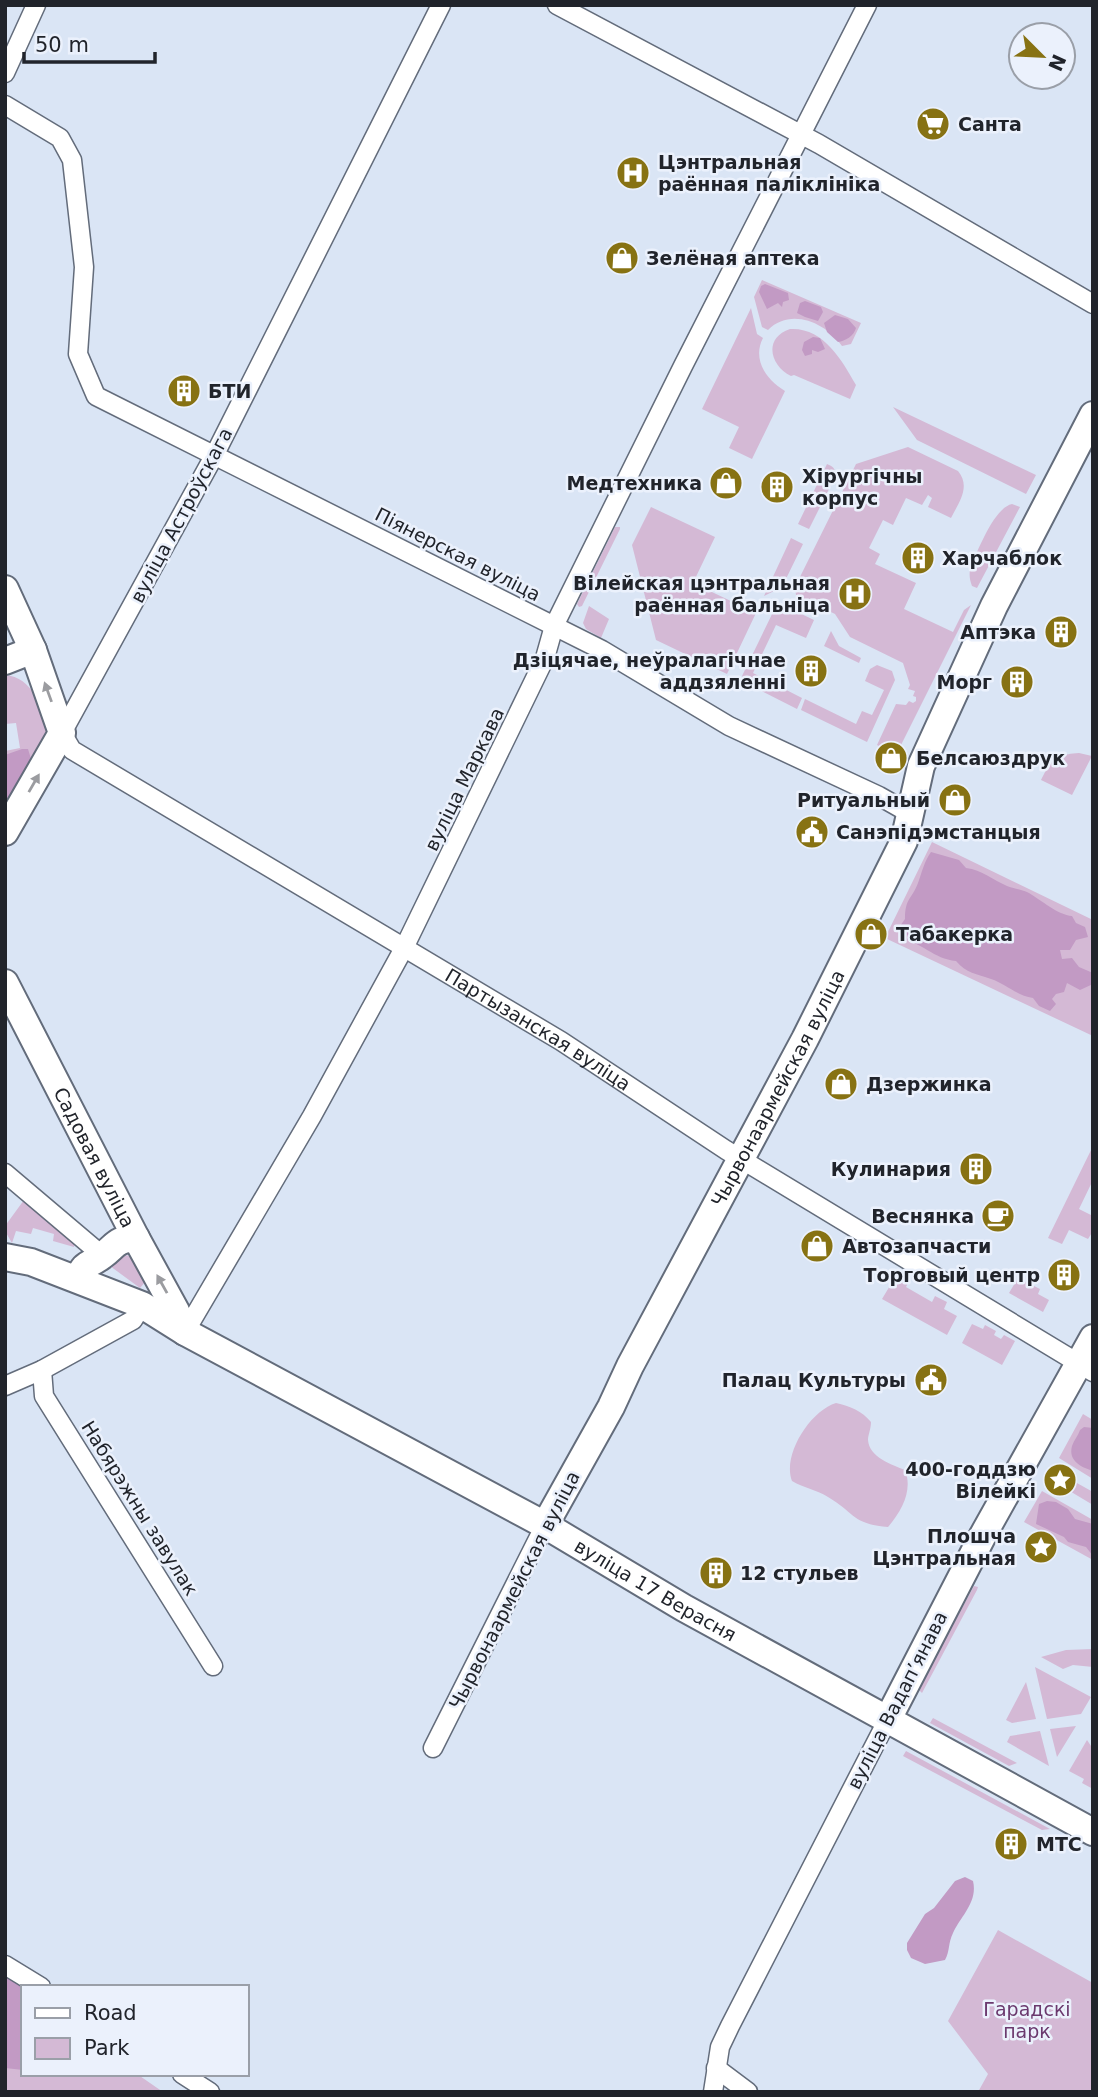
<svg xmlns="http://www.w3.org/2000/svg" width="1098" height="2097" font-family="'DejaVu Sans',sans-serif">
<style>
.green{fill:#d4b9d5}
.forest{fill:#c29ac4}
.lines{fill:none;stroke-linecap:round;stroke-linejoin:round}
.street-casing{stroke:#636c7b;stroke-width:21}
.secondary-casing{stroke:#636c7b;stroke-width:30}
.street{stroke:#fff;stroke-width:18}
.secondary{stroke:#fff;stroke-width:26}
.oneway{fill:#9b9ca0}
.labels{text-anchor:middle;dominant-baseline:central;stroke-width:5;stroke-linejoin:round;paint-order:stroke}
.poi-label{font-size:19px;font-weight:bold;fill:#21242b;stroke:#ebf1fc;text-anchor:start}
.street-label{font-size:19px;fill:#21242b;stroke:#ebf1fc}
.park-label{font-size:19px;fill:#6b396e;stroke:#ebf1fc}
</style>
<rect width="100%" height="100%" fill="#dae5f5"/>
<!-- green -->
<path class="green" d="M762,280L861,323L851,344L842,346C826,323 791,307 768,330L762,327L754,297Z
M751,308L757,334L763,338C752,359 766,380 785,391L752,459L729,448L739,427L702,409Z
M790,329C823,327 842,360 856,385L850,399L794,375L791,376C770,366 763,338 790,329Z
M893,407L1036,475L1026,494L917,440Z
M908,447L958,471C971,487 959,502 951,518L928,507L932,498L928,495L922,505L906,498L893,525L883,520L869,548L880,554L875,564L916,583L904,609L953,632L964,610L971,605L896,755L877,745L896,704L906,705L909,701L913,703L916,701V697L913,696L915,691L908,689L910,685L903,663L850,637L835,614L796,595L795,587L856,464Z
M827,464C834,467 836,469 835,477L809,529L798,524Z
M1012,504L1020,507L977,588L972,586C969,578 969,573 971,565C979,549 994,508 1012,504Z
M651,507L715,537L693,583L756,613L727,674L656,640L632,545Z
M615,527H620V529L582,606L579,607L577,604Z
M791,538L803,544L782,587L764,596Z
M589,606L609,619L601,638L586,629L583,623Z
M775,608L791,609L814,620L806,638L776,625L753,673L802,698L797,709L744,682L742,676Z
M831,631L839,646L861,658L859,663L824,646Z
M877,665L892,671L895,680L867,742L801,710L805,699L856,724L862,711L872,715L884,690L865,681L870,669Z
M5,675C33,677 41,708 53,728L5,816V751L20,748L16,723L5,724Z
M1079,753L1092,756L1072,795L1041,780C1052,758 1054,755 1079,753Z
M932,842L1093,920V1036L885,938Z
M1093,1146V1180L1079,1209L1093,1216V1231L1088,1239L1069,1230L1062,1244L1048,1238Z
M24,1200L75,1237L74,1247L53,1241L54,1234L33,1228L31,1234L16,1231L12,1243L5,1231V1226Z
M122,1255C139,1255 141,1268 146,1281L140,1288L110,1266Z
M897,1274L909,1281L906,1287L932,1302L935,1296L947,1302L944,1309L957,1316L947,1335L882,1299Z
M1018,1278L1040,1289L1038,1294L1049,1300L1043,1312L1009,1293Z
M972,1324L983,1329L985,1325L996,1331L994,1335L1001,1339L1004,1335L1015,1341L1002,1365L962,1343Z
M836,1403C850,1406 862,1411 871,1422C871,1429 868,1435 868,1440C869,1457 892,1465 905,1470C913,1490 902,1511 888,1527C852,1524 855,1513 828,1497C817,1490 804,1488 792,1481C782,1455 810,1411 836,1403Z
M1083,1414L1093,1420V1479L1059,1458Z
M1068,1478L1093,1492V1505L1063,1487Z
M1042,1491L1093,1520V1560L1024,1522Z
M974,1586L978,1587L977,1590L922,1693L918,1689Z
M1093,1649V1667L1073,1665L1063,1669L1041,1657L1066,1650Z
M1035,1667L1091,1697L1081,1714L1047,1719Z
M1026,1682L1036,1719L1012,1723L1006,1720Z
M933,1718L1017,1763L1009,1766L930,1723Z
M1076,1726L1057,1757L1050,1729Z
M1040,1731L1049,1766L1007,1742L1010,1736Z
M1087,1740L1093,1749V1789L1082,1783L1084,1779L1069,1771Z
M906,1751L1050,1829L1042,1830L903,1756Z
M998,1930L1093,1983V2092H978L988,2074L948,2021Z
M5,1988L23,2000V2074H137L163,2092H5Z"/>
<!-- forest -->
<path class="forest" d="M765,284L788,293L789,300L783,302L782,307L778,303L767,309L759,292L761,286Z
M805,301L821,307L823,312L818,321L805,317L797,313L800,303Z
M835,315L848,319L856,328C854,336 845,341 838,342L827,332L824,323Z
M813,337L820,338L825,349L818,352L812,350V354L805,356L802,350L804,342Z
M22,749H28L35,772L5,825V755Z
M931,852L959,860L966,868C982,870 993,880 1007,886C1014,889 1022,889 1029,893C1041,900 1058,915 1072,916L1076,923L1085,927L1088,937L1076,940L1070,950H1060L1062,959L1072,958L1079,967L1093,973V984L1080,990L1067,983L1064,992L1056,994L1052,999L1056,1004L1050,1011L1039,1006L1033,998C1016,995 1006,984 991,979C977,974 966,973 956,961C934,959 921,942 900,938L898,929L905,919C905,898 912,899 918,883C922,872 924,862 931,852Z
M1084,1427L1093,1428V1471C1081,1467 1068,1461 1072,1446C1074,1440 1078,1436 1080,1430Z
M1047,1501L1056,1502L1068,1509L1075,1519L1093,1524V1556L1086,1547L1068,1542L1064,1537L1036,1524L1039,1504Z
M965,1877L973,1881C978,1902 961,1916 953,1933C948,1943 950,1951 945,1960L925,1964L911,1958L907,1950V1943L925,1914L934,1908L955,1881Z
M5,1966L35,1987H23V2070L5,2068Z"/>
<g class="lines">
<defs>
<g id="street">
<path id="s1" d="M441,5L214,456L62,733L72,750L561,1041L726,1150L1093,1372"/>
<path d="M557,5L819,144L1093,304"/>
<path d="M5,73L36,5"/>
<path d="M5,105L60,138L72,160L84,267L78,354L96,396L602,650L729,726L879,796L909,813"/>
<path d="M5,1173L103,1256"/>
<path d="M185,1332L312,1116L404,948L545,658L554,626L683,366L867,5"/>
<path d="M42,1370L44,1396L213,1666"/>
<path d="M5,1386L42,1370L133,1320L142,1305"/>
<path d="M433,1748L545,1525"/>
<path d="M5,1965L41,1987"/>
<path d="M716,2068L748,2092"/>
<path d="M182,2074L210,2092"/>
<path d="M713,2092L720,2047L730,2026L887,1721"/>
</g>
<g id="secondary">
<path d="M5,589L33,650L62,733L5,832"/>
<path d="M5,661L33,650"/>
<path id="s2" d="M5,983L136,1238L176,1311L185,1332"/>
<path id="s3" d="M5,1257L31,1262L142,1305L185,1332L545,1525L684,1608L1093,1832"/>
<path d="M78,1279C85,1261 89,1266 102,1256C117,1245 114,1240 136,1238"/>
<path id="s4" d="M545,1525L611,1407L630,1366L805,1039L904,841L921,766L994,606L1093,415"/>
<path d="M887,1721L983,1535L1093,1338"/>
</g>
</defs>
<!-- street casing -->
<use href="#street" class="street-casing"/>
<!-- secondary casing -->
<use href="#secondary" class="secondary-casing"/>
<!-- street -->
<use href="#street" class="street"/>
<!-- secondary -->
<use href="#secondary" class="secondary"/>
</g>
<!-- one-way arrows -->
<defs><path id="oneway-solid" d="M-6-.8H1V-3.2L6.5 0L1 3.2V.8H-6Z" transform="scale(1.75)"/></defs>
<g class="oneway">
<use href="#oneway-solid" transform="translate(48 692) rotate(-110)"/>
<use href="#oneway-solid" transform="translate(34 783) rotate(-60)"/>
<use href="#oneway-solid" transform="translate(162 1284) rotate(-119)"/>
</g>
<!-- icons -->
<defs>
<symbol id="supermarket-disc" viewBox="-11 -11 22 22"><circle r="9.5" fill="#877213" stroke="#ebf1fc"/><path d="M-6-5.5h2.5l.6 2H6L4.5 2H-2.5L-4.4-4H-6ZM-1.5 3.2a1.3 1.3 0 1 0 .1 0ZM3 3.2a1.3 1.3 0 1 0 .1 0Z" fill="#fff"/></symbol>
<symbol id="hospital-disc" viewBox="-11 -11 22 22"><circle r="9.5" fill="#877213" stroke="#ebf1fc"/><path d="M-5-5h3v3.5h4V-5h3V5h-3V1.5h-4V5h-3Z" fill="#fff"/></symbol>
<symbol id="shop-disc" viewBox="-11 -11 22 22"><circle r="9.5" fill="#877213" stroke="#ebf1fc"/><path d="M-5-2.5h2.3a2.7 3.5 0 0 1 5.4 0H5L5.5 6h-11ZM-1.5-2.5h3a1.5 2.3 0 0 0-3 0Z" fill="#fff"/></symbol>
<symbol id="building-disc" viewBox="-11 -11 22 22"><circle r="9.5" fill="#877213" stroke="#ebf1fc"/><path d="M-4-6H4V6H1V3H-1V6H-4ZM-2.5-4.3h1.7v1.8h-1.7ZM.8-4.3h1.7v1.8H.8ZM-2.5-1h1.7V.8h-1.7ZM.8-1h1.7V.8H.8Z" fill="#fff"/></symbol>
<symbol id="civic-disc" viewBox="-11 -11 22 22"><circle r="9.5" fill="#877213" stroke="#ebf1fc"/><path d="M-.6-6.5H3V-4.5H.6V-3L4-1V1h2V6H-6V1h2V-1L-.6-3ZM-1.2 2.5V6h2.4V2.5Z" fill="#fff"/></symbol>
<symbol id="cafe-disc" viewBox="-11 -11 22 22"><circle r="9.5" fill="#877213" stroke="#ebf1fc"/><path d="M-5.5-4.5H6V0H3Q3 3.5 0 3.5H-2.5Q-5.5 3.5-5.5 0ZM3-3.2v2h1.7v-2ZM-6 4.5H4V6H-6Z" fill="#fff"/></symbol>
<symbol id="sight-disc" viewBox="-11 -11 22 22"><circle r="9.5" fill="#877213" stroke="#ebf1fc"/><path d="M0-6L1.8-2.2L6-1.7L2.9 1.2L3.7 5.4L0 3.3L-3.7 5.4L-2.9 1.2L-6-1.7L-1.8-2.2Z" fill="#fff"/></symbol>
</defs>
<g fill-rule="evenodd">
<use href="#supermarket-disc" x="914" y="105" width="38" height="38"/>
<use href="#hospital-disc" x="614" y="154" width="38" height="38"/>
<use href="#shop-disc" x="603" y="239" width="38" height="38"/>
<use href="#building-disc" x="165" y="372" width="38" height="38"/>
<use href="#shop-disc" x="707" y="464" width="38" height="38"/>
<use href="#building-disc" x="758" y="468" width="38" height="38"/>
<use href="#building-disc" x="899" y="539" width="38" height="38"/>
<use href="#hospital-disc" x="836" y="575" width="38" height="38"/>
<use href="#building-disc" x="1042" y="613" width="38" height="38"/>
<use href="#building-disc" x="792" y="652" width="38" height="38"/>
<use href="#building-disc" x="998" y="663" width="38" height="38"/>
<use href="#shop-disc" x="872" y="739" width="38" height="38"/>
<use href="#shop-disc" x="936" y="781" width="38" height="38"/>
<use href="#civic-disc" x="793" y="813" width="38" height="38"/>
<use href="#shop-disc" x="852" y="915" width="38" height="38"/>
<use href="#shop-disc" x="822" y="1065" width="38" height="38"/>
<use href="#building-disc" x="957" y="1150" width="38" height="38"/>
<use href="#cafe-disc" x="979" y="1197" width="38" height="38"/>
<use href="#shop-disc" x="798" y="1227" width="38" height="38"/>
<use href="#building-disc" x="1045" y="1256" width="38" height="38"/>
<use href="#civic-disc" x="912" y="1361" width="38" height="38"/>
<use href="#sight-disc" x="1041" y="1461" width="38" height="38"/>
<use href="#sight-disc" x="1022" y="1528" width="38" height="38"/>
<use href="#building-disc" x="697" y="1554" width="38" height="38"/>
<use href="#building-disc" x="992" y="1825" width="38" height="38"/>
</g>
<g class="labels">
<!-- poi labels -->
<g class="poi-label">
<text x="958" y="124">Санта</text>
<text x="658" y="162">Цэнтральная<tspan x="658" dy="22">раённая паліклініка</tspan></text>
<text x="646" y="258">Зелёная аптека</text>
<text x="208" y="391">БТИ</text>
<text x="802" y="476">Хірургічны<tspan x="802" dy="22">корпус</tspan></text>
<text x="702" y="483" text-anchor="end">Медтехника</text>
<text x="942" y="558">Харчаблок</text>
<text x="830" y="583" text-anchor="end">Вілейская цэнтральная<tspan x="830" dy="22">раённая бальніца</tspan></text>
<text x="1036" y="632" text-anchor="end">Аптэка</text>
<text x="786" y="660" text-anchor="end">Дзіцячае, неўралагічнае<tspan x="786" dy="22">аддзяленні</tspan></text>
<text x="992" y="682" text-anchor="end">Морг</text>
<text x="916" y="758">Белсаюздрук</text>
<text x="930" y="800" text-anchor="end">Ритуальный</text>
<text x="836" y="832">Санэпідэмстанцыя</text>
<text x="896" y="934">Табакерка</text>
<text x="866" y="1084">Дзержинка</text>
<text x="951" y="1169" text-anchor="end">Кулинария</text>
<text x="974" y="1216" text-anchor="end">Веснянка</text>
<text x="842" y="1246">Автозапчасти</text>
<text x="1040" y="1275" text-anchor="end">Торговый центр</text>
<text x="906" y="1380" text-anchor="end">Палац Культуры</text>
<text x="1036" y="1469" text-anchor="end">400-годдзю<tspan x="1036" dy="22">Вілейкі</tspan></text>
<text x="1016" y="1536" text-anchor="end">Плошча<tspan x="1016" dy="22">Цэнтральная</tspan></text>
<text x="740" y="1573">12 стульев</text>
<text x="1036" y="1844">МТС</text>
</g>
<!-- street labels -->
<g class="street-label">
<text transform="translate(181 515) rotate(-62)">вуліца Астроўскага</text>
<text transform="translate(458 554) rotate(27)">Піянерская вуліца</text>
<text transform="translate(464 779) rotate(-64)">вуліца Маркава</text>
<text stroke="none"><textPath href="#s1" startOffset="1384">Партызанская вуліца</textPath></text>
<text stroke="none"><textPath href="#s4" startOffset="495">Чырвонаармейская вуліца</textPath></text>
<text stroke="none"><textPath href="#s2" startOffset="196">Садовая вуліца</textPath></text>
<text transform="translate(140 1508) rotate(58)">Набярэжны завулак</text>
<text transform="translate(514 1590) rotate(-63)">Чырвонаармейская вуліца</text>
<text stroke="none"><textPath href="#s3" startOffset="733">вуліца 17 Верасня</textPath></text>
<text transform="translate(897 1700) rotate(-63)">вуліца Вадапʼянава</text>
</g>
<!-- park labels -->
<g class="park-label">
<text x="1027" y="2009">Гарадскі<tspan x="1027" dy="22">парк</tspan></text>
</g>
</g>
<!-- border -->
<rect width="1098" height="2097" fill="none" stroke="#21242b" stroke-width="14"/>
<!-- legend -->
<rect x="21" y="1985" width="228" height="91" fill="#ebf1fc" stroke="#9a9fa8" stroke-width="2"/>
<rect x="35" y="2008" width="35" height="10" fill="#ffffff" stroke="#9a9fa8" stroke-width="2"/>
<text x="84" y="2020" font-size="21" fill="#21242b">Road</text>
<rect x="35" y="2038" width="35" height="21" fill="#d4b9d5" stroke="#9a9fa8" stroke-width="2"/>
<text x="84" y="2055" font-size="21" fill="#21242b">Park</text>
<!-- north arrow -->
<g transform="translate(1042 56) rotate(114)"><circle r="33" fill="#ebf1fc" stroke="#9a9fa8" stroke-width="2"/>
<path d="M0-5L12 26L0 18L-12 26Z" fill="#877213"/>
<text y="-10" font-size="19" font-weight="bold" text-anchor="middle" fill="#21242b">N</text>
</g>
<!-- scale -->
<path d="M24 52v10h131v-10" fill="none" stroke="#21242b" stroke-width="3.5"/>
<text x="35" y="52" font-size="21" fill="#21242b" stroke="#ebf1fc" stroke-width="5" paint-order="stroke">50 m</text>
</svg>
